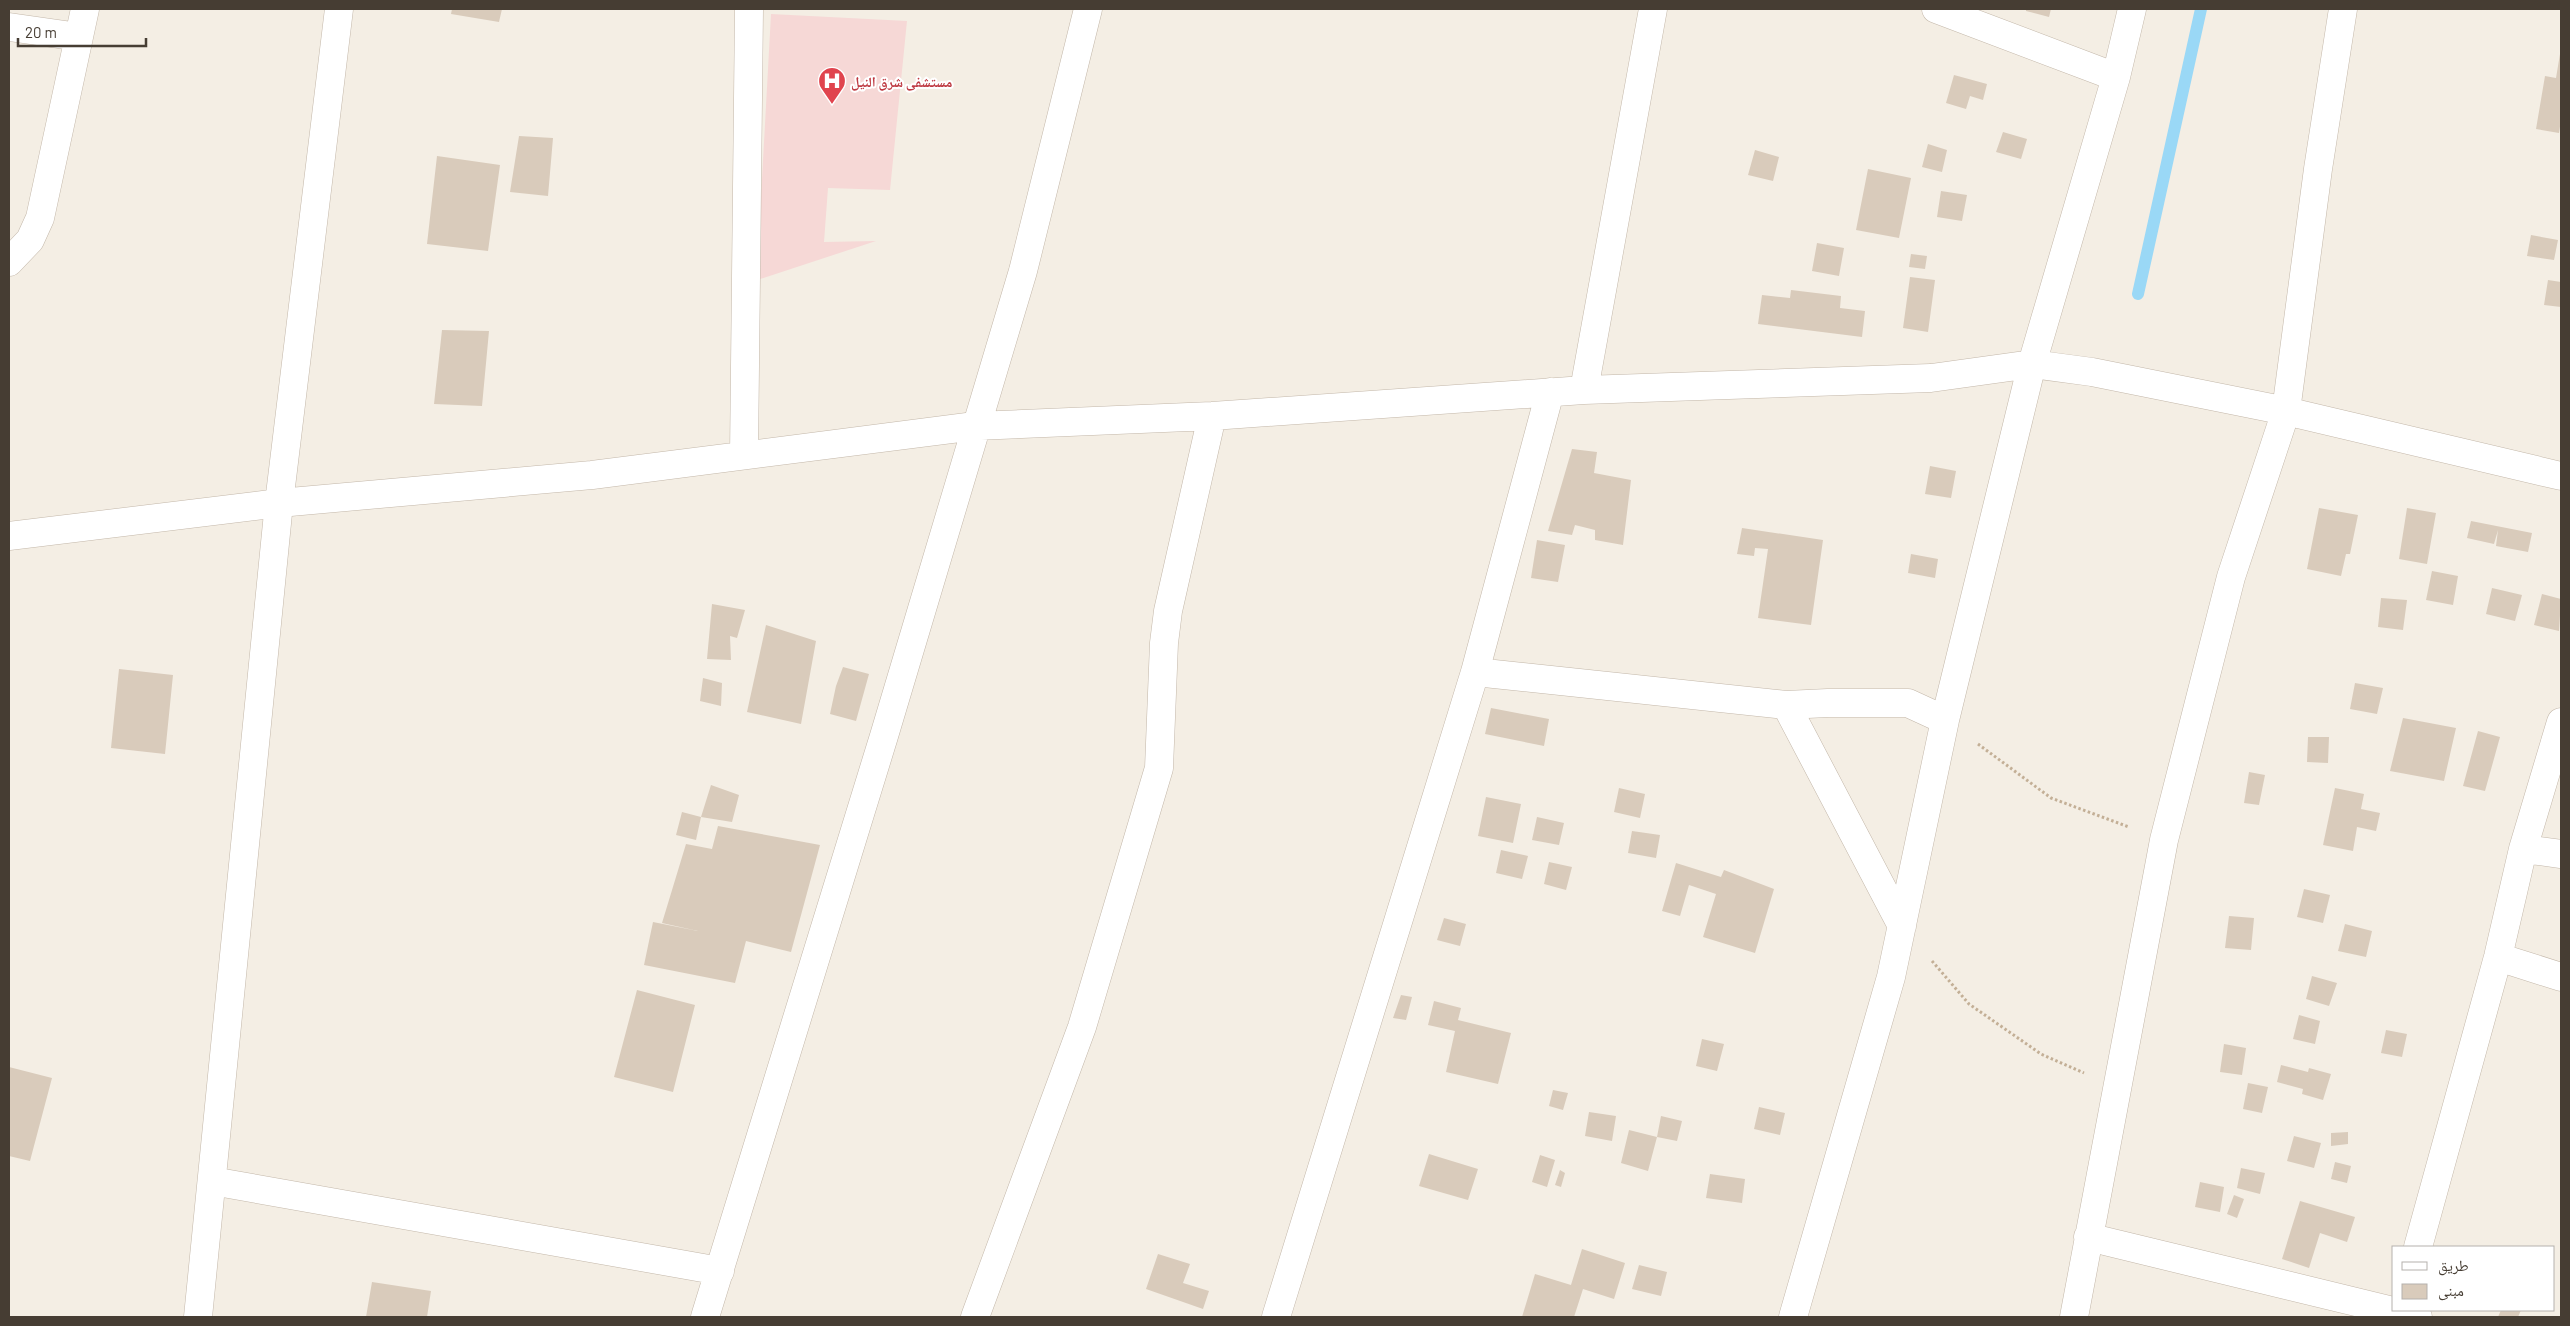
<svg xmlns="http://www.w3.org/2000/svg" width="2570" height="1326" font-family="Barlow,'Noto Naskh Arabic',sans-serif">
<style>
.medical{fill:#f6d8d6}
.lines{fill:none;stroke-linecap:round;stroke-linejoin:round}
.stream{stroke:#9ad8f6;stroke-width:12}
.building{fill:#d9cbbb}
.minor-casing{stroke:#c3b7a9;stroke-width:29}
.path{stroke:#c3af96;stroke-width:3;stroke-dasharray:2.5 2.5;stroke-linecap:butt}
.minor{stroke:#fff;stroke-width:28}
.labels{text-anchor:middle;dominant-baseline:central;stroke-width:4;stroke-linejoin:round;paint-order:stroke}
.health-label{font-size:14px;font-weight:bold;fill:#be3a42;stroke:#fff;text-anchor:start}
</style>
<rect width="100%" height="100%" fill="#f4eee4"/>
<!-- medical -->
<path class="medical" d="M771,14L907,21L890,190L828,188L824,242L876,241L751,282L760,216Z"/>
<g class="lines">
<!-- stream -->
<path class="stream" d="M2138,294L2201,9"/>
</g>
<!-- building -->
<path class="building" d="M452,9H502L499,22L451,14Z
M2026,9H2051L2049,17L2026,11Z
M2560,54L2561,120L2559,133L2536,129L2545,76L2556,78Z
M1954,75L1987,84L1983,100L1970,96L1966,109L1946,103Z
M2003,132L2027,139L2021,159L1996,152Z
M519,136L553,138L548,196L510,192Z
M1928,144L1947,150L1942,172L1922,167Z
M1755,150L1779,157L1773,181L1748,175Z
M437,156L500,165L488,251L427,244Z
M1868,169L1911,178L1899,238L1856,230Z
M1941,191L1967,195L1962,221L1937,217Z
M2531,235L2558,240L2554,260L2527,256Z
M1817,243L1844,248L1839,276L1812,271Z
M1911,254L1927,256L1925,269L1909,267Z
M1910,277L1935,280L1928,332L1903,328Z
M2548,280L2561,282V307L2544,305Z
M1791,290L1841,296L1840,308L1865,311L1862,337L1758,324L1762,295L1790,298Z
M442,330L489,331L482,406L434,404Z
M1572,449L1597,452L1594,473L1631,480L1623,545L1595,540V530L1575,525L1572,535L1548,531Z
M1930,466L1956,471L1951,498L1925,494Z
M2319,508L2358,515L2350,554H2346L2341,576L2307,569Z
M2407,508L2436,513L2427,564L2399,559Z
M2471,521L2532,533L2528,552L2496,546L2498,530L2494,544L2467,538Z
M1742,528L1823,540L1811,625L1758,618L1768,549L1755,548L1754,556L1737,554Z
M1537,540L1565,545L1558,582L1531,578Z
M1911,554L1938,559L1935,578L1908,573Z
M2432,571L2458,576L2453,605L2426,600Z
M2492,588L2522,595L2515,621L2486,614Z
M2542,594L2561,599L2559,631L2534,625Z
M2381,598L2407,600L2403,630L2378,627Z
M712,604L745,610L737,638L730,636L731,660L707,659Z
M766,625L816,641L801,724L747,712Z
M843,667L869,674L856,721L830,714L836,686Z
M119,669L173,675L165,754L111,748Z
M703,678L722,683L721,706L700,701Z
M2355,683L2383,688L2377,714L2350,709Z
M1491,708L1549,719L1544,746L1485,734Z
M2403,718L2456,728L2444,781L2390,771Z
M2478,731L2500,737L2485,791L2463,786Z
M2308,737H2329L2328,763L2307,762Z
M2249,772L2265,775L2259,805L2244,803Z
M711,785L739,795L732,822L701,817Z
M1619,788L1645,794L1640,818L1614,812Z
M2335,788L2364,794L2361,809L2380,813L2376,831L2357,827L2353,851L2323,845Z
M1486,797L1521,804L1513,843L1478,836Z
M682,812L701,817L696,840L676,835Z
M1537,817L1564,823L1559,845L1532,840Z
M718,826L820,845L791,952L746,941L735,983L644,965L653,922L698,931L662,923L686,844L712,849Z
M1632,831L1660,835L1656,858L1628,853Z
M1501,850L1528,856L1522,879L1496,873Z
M1549,862L1572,867L1566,890L1544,884Z
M1676,863L1721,877L1724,870L1774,889L1755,953L1703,937L1716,894L1689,885L1680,916L1662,911Z
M2304,889L2330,895L2323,923L2297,917Z
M2229,916L2254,918L2251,950L2225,948Z
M1444,918L1466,924L1460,946L1437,940Z
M2345,924L2372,931L2366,957L2338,951Z
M2312,976L2337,983L2329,1006L2306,999Z
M637,990L695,1005L673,1092L614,1077Z
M1401,995L1412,997L1406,1020L1393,1018Z
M1434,1001L1461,1008L1458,1020L1511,1033L1498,1084L1446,1072L1455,1031L1428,1025Z
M2299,1015L2320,1021L2315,1044L2293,1039Z
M2386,1030L2407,1034L2402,1057L2381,1053Z
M1702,1039L1724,1044L1717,1071L1696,1066Z
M2224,1044L2246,1048L2242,1075L2220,1072Z
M2281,1065L2308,1072L2309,1068L2331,1074L2323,1100L2302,1094L2303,1089L2277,1082Z
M9,1067L52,1078L30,1161L9,1156Z
M2248,1083L2268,1087L2262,1113L2243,1109Z
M1553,1090L1568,1093L1563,1110L1549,1106Z
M1759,1107L1785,1113L1780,1135L1754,1129Z
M1589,1112L1616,1116L1612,1141L1585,1136Z
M1661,1116L1682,1121L1677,1141L1657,1137Z
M1629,1130L1657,1137L1648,1171L1621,1163Z
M2348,1132V1144L2331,1146V1133Z
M2294,1136L2321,1143L2314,1168L2287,1161Z
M1429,1154L1478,1169L1468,1200L1419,1186Z
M1540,1155L1555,1160L1547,1187L1532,1182Z
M2335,1162L2351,1166L2347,1183L2331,1179Z
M2241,1168L2265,1173L2260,1194L2237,1188Z
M1560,1170L1565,1173L1561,1187L1555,1185Z
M1710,1174L1745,1179L1742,1203L1706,1198Z
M2200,1182L2224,1187L2220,1212L2195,1207Z
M2234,1195L2244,1199L2237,1218L2227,1214Z
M2300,1201L2355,1217L2347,1242L2320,1233L2309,1268L2282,1259Z
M1582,1249L1625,1263L1614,1299L1583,1289L1574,1317H1522L1535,1274L1571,1285Z
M1158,1254L1190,1264L1183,1283L1209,1291L1203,1309L1146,1289Z
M1639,1265L1667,1272L1661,1296L1632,1289Z
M372,1282L431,1291L427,1317H366Z
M2501,1310H2521L2518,1317H2498Z"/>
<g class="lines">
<defs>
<path id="minor" d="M1936,9L2116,77
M9,27L79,37
M9,262L30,240L40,218L85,9
M1584,390L1653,9
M744,455L749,9
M9,536L279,503L592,475L975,426L1212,416L1584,390L1931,378L2032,364L2092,372L2286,411L2561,476
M1475,672L1786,705L1828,703H1908L1945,720
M1786,705L1902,926
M2523,849L2561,854
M2498,957L2561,977
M212,1181L720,1271
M2088,1237L2418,1317
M2418,1247L2498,957L2523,849L2561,722
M198,1317L279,503L339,9
M705,1317L884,736L1023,271L1088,9
M975,1317L1082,1027L1159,768L1164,643L1168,611L1212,416
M1276,1317L1475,672L1550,392
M1793,1317L1891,977L1945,720L2032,364L2116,77L2132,9
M2074,1317L2164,840L2231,577L2286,411L2318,169L2343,9"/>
</defs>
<!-- minor casing -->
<use href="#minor" class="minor-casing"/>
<!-- path -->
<path class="path" d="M1978,744L2051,798L2129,827
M1932,961L1969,1004L2041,1054L2084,1073"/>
<!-- minor -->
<use href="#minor" class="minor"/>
</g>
<!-- icons -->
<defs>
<symbol id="hospital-pin" viewBox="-11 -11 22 30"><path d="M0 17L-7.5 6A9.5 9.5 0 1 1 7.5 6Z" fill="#e0444e" stroke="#fff"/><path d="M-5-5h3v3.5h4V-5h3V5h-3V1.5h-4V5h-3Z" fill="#fff"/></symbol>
</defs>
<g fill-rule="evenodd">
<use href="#hospital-pin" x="816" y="65" width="32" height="43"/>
</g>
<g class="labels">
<!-- health labels -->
<g class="health-label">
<text x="851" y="81">مستشفى شرق النيل</text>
</g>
</g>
<!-- border -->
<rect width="2570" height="1326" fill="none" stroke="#463d33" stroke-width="20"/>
<!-- legend -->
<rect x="2392" y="1246" width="162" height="65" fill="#ffffff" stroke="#b5b1ad"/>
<rect x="2402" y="1262" width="25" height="8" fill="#ffffff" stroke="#b5b1ad"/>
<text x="2438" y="1271" font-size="15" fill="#463d33">طريق</text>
<rect x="2402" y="1284" width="25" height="15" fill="#d9cbbb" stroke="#b5b1ad"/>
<text x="2438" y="1296" font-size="15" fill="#463d33">مبنى</text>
<!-- scale -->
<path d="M18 38v8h128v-8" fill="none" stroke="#463d33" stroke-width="2.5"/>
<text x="25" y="38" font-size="15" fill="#463d33" stroke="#ffffff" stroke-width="4" paint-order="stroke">20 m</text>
</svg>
